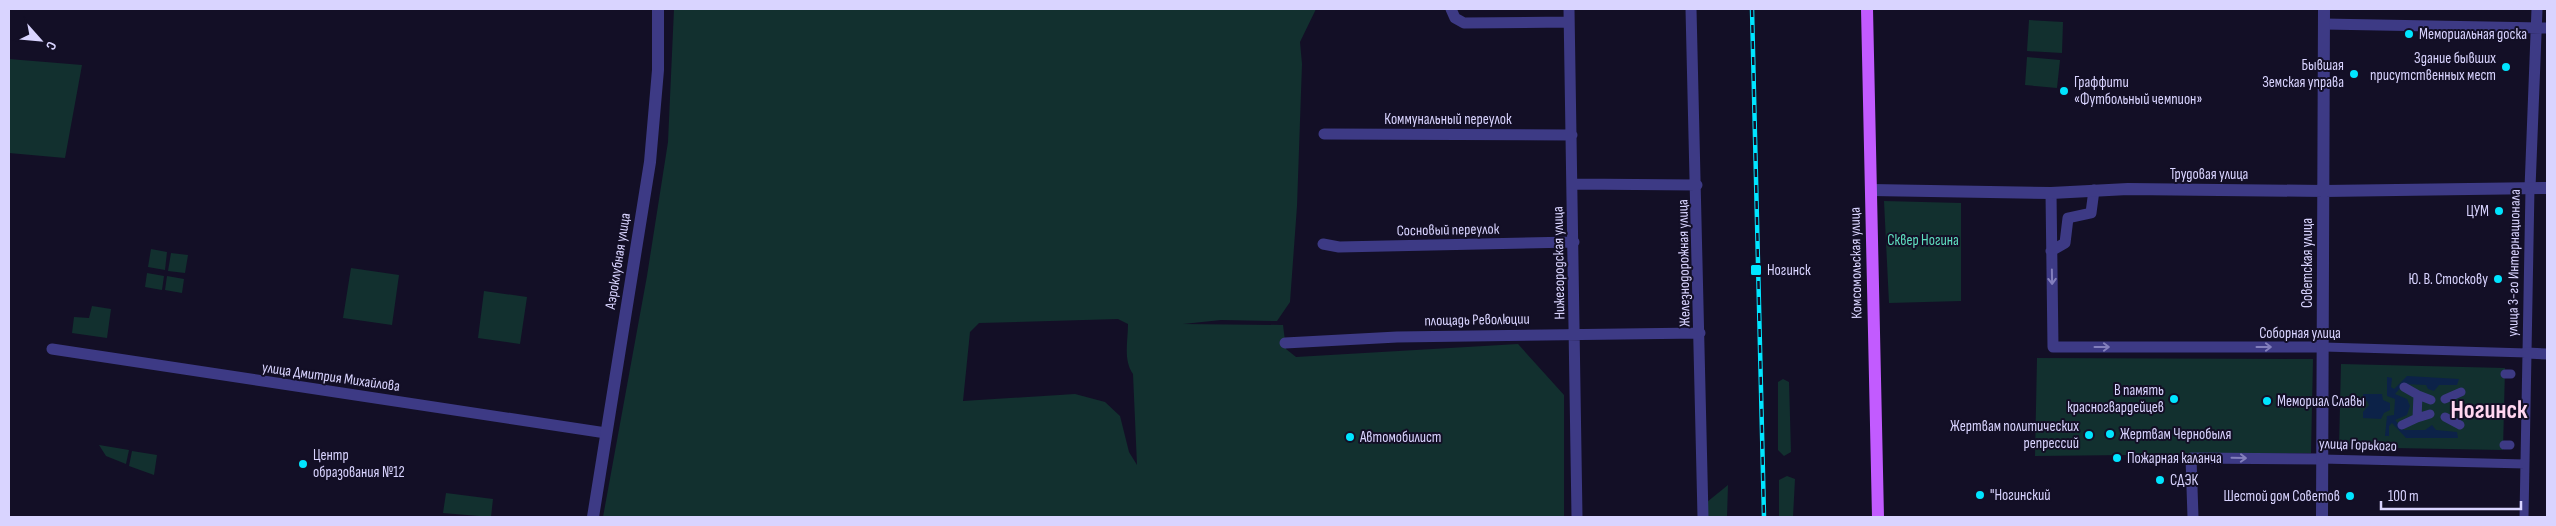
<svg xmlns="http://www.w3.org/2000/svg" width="2556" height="526" font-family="'Sofia Sans Condensed',sans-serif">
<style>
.green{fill:#12302f;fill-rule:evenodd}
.water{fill:#0c2248}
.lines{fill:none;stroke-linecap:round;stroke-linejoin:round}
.pedestrian{stroke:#3d3a85;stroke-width:9}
.minor{stroke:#3d3a85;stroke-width:11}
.tertiary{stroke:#3d3a85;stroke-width:12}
.primary{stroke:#c25bff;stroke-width:12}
.rail-casing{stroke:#00e5ff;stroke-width:4.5}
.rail{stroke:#130f26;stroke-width:2.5;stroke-dasharray:8;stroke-linecap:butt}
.oneway{stroke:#837fbc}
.poi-dot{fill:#00e5ff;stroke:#130f26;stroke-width:2}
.labels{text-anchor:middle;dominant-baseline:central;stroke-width:4;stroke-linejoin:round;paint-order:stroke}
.poi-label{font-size:15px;fill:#d9d4ff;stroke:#130f26;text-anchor:start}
.street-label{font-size:15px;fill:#d9d4ff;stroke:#130f26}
.park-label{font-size:15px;fill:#5fe0c0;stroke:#130f26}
.town-label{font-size:25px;font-weight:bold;fill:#ffd6f0;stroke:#130f26}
</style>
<rect width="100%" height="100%" fill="#130f26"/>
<!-- green -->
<path class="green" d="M674,9H1316L1300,42L1302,64L1297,206L1290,302L1277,321L1221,320L1183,324L1283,325L1286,349L1296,357L1518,344L1564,395V517H603L647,276L668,142ZM1118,319L1128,324C1128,342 1123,359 1133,374L1137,465L1129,452L1120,416L1105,402L1075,394L963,401L970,332L979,323Z
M2029,20L2063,22L2062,53L2027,51Z
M2027,57L2060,60L2057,88L2025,85Z
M9,59L82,65L65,158L9,153Z
M1884,201L1961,203V301L1889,303Z
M151,249L167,252L165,270L148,267Z
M171,253L188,255L185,273L168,271Z
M351,268L399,275L392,325L343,318Z
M147,273L164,276L162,290L145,287Z
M167,276L184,279L182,293L165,290Z
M484,291L527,297L520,344L478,338Z
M92,306L111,309L107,338L72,333L74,317L89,318Z
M2037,358L2313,359L2311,453L2035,456Z
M2341,364L2505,368L2503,450L2339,447Z
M1783,379L1789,382L1791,452L1784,456L1778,450V382Z
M99,445L129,450L126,464L106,456Z
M132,451L157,455L154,475L129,466Z
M1787,476L1795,479L1793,517H1779V480Z
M1728,485L1727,517H1707V502Z
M446,493L493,499L491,517L443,513Z"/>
<!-- water -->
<path class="water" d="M2407,376L2459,379L2457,385H2439L2434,391L2428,389L2426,385L2404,384L2395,394L2407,399L2410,406L2407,415L2395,420L2404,430H2425L2432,425L2436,430L2457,432L2458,438H2406L2392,423L2389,426V436H2385L2387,416L2394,415L2395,399L2387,396V377L2392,378L2391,387L2394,389Z
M2363,394H2382L2383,400L2390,403V410L2384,413L2381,419L2363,418V412L2369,405L2367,401L2363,400Z"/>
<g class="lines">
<!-- pedestrian -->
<path class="pedestrian" d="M2324,347L2527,353
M2505,374H2511
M2418,395L2431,400
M2445,399L2461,392
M2445,417L2460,425
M2417,418L2430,414
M2402,425L2417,418L2418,395L2404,387
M2504,445H2510
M2322,459L2525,464
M2524,517L2530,188"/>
<!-- minor -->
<path class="minor" d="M1451,9L1455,18L1464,23L1569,22
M1569,9L1577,517
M1691,9L1703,517
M2324,24L2547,28
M1324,134L1572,135
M1573,184L1697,185
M2530,188L2537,9
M2051,193L2053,347H2324
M1323,244L1339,247L1574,242
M2051,251L2065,243L2068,218L2091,213L2094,190
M1285,343L1397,337L1700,333
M52,349L606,433
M2527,353L2547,354
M2193,517L2191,458L2322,459"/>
<!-- tertiary -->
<path class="tertiary" d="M1871,190L2051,193L2128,189L2324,191L2547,188
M593,517L650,162L658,70V9
M2322,517L2324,9"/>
<!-- primary -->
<path class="primary" d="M1867,9L1878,517"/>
<defs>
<path id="rail" d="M1752,9L1764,517"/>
</defs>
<!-- rail casing -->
<use href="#rail" class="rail-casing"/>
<!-- rail -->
<use href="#rail" class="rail"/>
</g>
<!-- one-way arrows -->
<defs><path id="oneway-shaft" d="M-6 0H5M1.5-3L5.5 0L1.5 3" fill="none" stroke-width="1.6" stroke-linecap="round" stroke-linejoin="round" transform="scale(1.25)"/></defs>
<g class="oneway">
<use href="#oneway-shaft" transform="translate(2052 277) rotate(89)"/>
<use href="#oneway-shaft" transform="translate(2102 347)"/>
<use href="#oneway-shaft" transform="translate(2264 347)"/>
<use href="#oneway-shaft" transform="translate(2239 458) rotate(1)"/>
</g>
<!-- markers -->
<g class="poi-dot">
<circle cx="2409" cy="34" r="5"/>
<circle cx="2506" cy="67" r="5"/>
<circle cx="2354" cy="74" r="5"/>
<circle cx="2064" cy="91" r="5"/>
<circle cx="2499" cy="211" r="5"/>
<rect x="1750" y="264" width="12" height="12" rx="2.5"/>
<circle cx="2498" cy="279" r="5"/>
<circle cx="2174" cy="399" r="5"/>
<circle cx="2267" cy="401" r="5"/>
<circle cx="2110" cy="434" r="5"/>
<circle cx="2089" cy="435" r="5"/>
<circle cx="1350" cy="437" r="5"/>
<circle cx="2117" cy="458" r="5"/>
<circle cx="303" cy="464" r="5"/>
<circle cx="2160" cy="480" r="5"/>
<circle cx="1980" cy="495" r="5"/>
<circle cx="2350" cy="496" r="5"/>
</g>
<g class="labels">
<!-- poi labels -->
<g class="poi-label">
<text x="2419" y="34">Мемориальная доска</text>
<text x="2496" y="58" text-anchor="end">Здание бывших<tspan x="2496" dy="17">присутственных мест</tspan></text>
<text x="2344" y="65" text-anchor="end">Бывшая<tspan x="2344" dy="17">Земская управа</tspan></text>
<text x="2074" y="82">Граффити<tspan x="2074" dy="17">«Футбольный чемпион»</tspan></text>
<text x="2489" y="211" text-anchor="end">ЦУМ</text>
<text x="1767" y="270">Ногинск</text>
<text x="2488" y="279" text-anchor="end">Ю. В. Стоскову</text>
<text x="2164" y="390" text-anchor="end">В память<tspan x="2164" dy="17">красногвардейцев</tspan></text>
<text x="2277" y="401">Мемориал Славы</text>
<text x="2079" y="426" text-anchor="end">Жертвам политических<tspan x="2079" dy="17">репрессий</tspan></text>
<text x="2120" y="434">Жертвам Чернобыля</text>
<text x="1360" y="437">Автомобилист</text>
<text x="313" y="455">Центр<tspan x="313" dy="17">образования №12</tspan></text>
<text x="2127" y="458">Пожарная каланча</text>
<text x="2170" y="480">СДЭК</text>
<text x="1990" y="495">"Ногинский</text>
<text x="2340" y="496" text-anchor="end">Шестой дом Советов</text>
</g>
<!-- street labels -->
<g class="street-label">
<text x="1448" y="119">Коммунальный переулок</text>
<text x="2209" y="174">Трудовая улица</text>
<text transform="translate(1448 230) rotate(-1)">Сосновый переулок</text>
<text transform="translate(618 261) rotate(-81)">Аэроклубная улица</text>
<text transform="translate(1559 263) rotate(-91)">Нижегородская улица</text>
<text transform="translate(1684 263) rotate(-91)">Железнодорожная улица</text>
<text transform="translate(1856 263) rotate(-91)">Комсомольская улица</text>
<text transform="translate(2307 263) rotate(-90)">Советская улица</text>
<text transform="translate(2514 263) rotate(-89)">улица 3-го Интернационала</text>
<text transform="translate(1477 320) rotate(-1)">площадь Революции</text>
<text x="2300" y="333">Соборная улица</text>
<text transform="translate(331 377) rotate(8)">улица Дмитрия Михайлова</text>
<text transform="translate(2358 445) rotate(2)">улица Горького</text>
</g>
<!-- park labels -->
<g class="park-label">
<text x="1923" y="240">Сквер Ногина</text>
</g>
<!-- town labels -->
<g class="town-label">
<text x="2489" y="410">Ногинск</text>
</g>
</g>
<!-- border -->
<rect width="2556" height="526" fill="none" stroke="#d9d4ff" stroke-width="20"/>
<!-- north arrow -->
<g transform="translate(40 40) rotate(117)" stroke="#130f26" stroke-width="4" paint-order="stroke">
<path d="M0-4L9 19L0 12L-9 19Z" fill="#d9d4ff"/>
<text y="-8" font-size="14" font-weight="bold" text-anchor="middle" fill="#d9d4ff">С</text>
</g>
<!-- scale -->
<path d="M2381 501v8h140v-8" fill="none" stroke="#d9d4ff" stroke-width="2.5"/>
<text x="2388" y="501" font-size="15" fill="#d9d4ff" stroke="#130f26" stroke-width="4" paint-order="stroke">100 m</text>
</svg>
